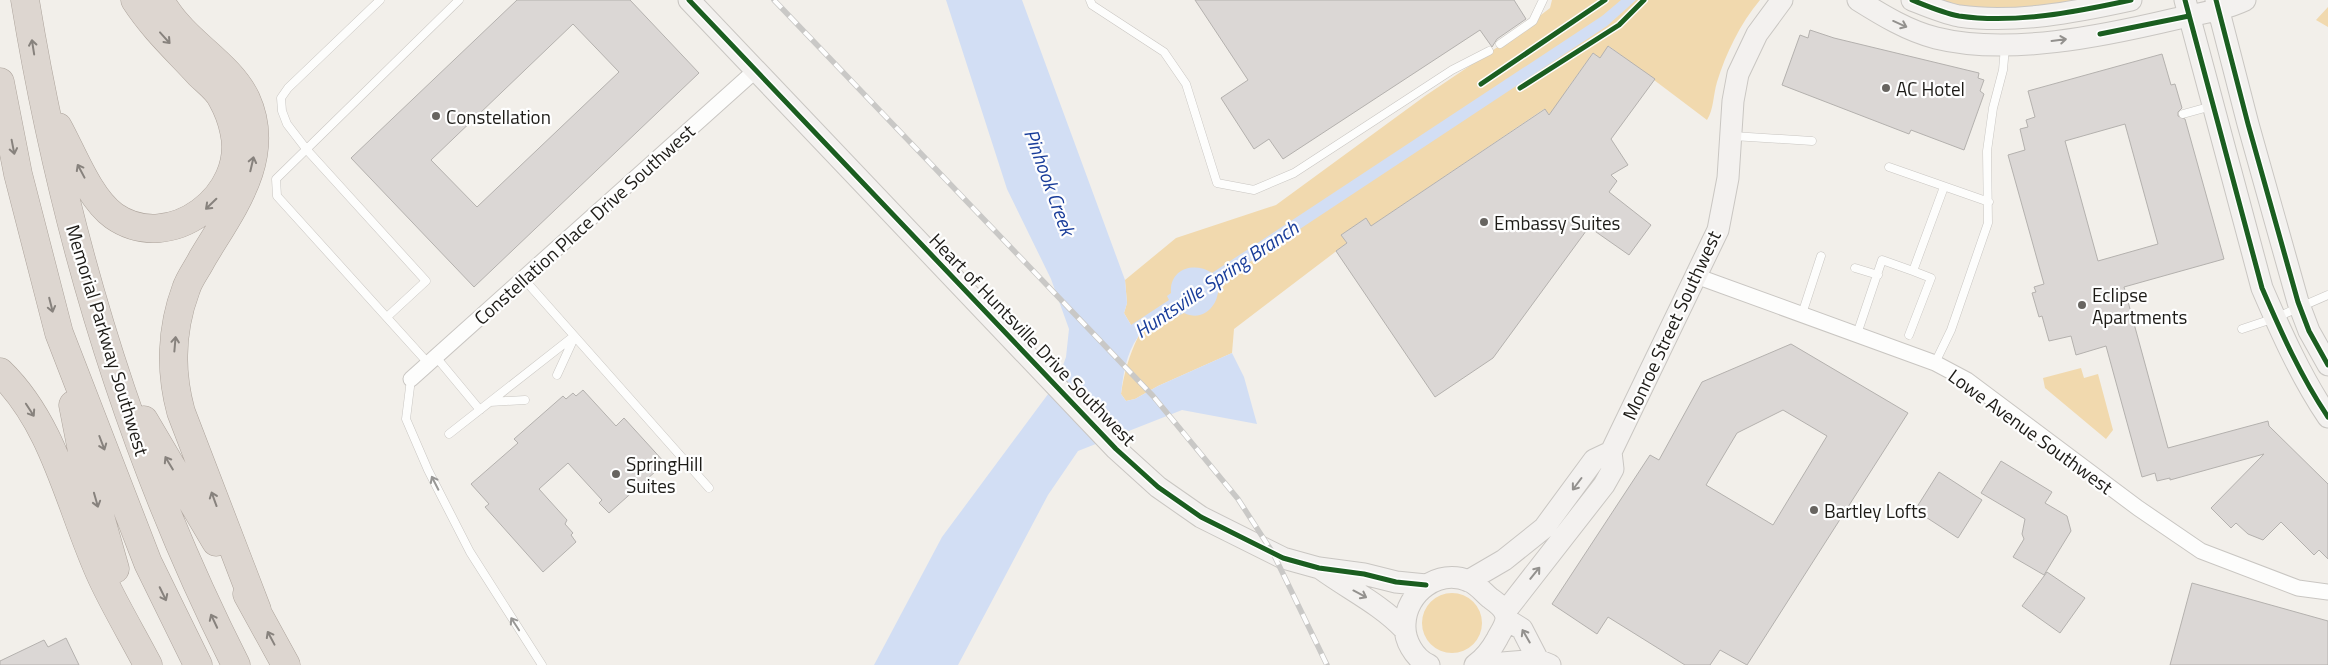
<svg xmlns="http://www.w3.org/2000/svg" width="2328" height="665" font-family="'Titillium Web',sans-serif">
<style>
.green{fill:#f1d9ae}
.water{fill:#d2def4}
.building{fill:#dbd7d5;stroke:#b4b1ae;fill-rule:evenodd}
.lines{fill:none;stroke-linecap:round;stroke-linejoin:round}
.lane-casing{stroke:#c9c6c2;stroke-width:9}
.street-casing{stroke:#c9c6c2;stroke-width:17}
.secondary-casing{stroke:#c9c6c2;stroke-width:23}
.highway-casing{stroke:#aca39b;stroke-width:29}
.lane{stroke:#fdfdfc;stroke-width:8}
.street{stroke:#fdfdfc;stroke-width:15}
.secondary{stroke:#f3f1ef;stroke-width:21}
.highway{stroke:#ddd6d0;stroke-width:28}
.rail-casing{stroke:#c9c8c6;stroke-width:5.5}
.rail{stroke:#fefefe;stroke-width:4;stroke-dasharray:11;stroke-linecap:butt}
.cycleway-casing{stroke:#fefefe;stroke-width:8}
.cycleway{stroke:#1b5e20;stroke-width:5}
.oneway{stroke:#93918e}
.oneway2{stroke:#87827d}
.oneway3{stroke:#989795}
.poi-dot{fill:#686561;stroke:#fefefe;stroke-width:2}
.labels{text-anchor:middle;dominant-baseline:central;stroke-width:4.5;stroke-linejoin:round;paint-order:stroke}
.poi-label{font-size:19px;fill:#1d1b17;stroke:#fefefe;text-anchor:start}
.street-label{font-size:19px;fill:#1d1b17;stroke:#fefefe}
.water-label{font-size:20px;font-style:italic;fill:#193d9a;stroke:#fefefe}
</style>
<rect width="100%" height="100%" fill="#f2efea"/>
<!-- green -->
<path class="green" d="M1552,0H1760C1740,24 1726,53 1717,82C1713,95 1714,109 1707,120L1609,46L1600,58L1593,53L1567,89L1571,99L1549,114L1544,109L1371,226L1366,218L1341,235L1347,243L1234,329L1232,353L1158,386L1135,399L1126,401L1121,394C1124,373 1129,356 1138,337L1124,313L1127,303L1125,280L1176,238L1276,205L1425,96L1511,38L1550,8Z
M1941,0H2084C2036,8 1988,16 1941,0Z
M2328,7V27L2316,20Z
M2081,368L2084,378L2098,374L2113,430L2106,439L2045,388L2043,378Z
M1422 623a30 30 0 1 1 60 0a30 30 0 1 1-60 0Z"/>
<!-- water -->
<path class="water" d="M946,0H1022L1125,280L1127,303L1124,313L1131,325L1169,300L1167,296L1171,293C1169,269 1194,261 1212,273L1602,16L1621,0H1636L1607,26L1218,283C1221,303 1205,323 1184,313L1180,315L1177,311C1167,317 1144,329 1138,337C1126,353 1123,376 1121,394L1126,401L1135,399L1158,386L1232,353L1244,377L1257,424L1182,410L1078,451L1048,495L958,665H874L942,537L1057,382L1066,357L1069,329L1051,279L1007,189Z"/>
<!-- building -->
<path class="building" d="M517,0H630L699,73L474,287L351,158ZM573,24L619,72L477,207L431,160Z
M1195,0H1514L1526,19L1497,39L1492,47L1480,30L1283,159L1269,139L1254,149L1221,98L1248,80Z
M1810,30L1834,38L1979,73L1978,78L1984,80L1980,91L1984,94L1964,150L1911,130L1909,134L1782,85L1800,35L1808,38Z
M1608,46L1655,79L1611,139L1628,165L1611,175L1617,181L1609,192L1651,225L1629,255L1589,227L1493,358L1435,397L1336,251L1347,243L1341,235L1366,218L1371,226L1545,109L1549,115L1593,53L1600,58Z
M2162,54L2171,85L2175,84L2182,108L2178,112V116L2185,119L2224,259L2124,287L2168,448L2268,421L2269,426L2328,484V559L2319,550L2314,555L2281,522L2263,540L2248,534L2236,523L2231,528L2211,508L2264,454L2170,480V478L2157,481L2155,473L2142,477L2106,346L2076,355L2071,336L2049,341L2042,316L2039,317L2032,293L2036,292L2034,287L2044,284L2008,155L2025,150L2020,129L2028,127L2026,120L2035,117L2028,91ZM2125,124L2158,244L2098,261L2065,141Z
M1791,344L1908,413L1747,665L1720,650L1710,665H1685L1608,617L1597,634L1552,604L1650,455L1659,460L1702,382ZM1783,410L1827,436L1773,525L1706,485L1737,433Z
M583,390L616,426L624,418L665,463L609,513L599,503L602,500L568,463L539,489L567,520L565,524L573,533L571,535L576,542L543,572L485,507L489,504L471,484L518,443L514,439L563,396L566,399L573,393L576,396Z
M2001,461L2052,492L2045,503L2067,516L2071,531L2044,575L2013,557L2024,539L2022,534L2025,519L1981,493Z
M1939,472L1982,500L1958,538L1915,510Z
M2047,572L2085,598L2060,633L2022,606Z
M2192,583L2328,621V665H2170Z
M66,638L79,665H0V661L44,640L48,647Z"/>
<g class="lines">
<defs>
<path id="lane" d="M380,0L288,88L281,98L282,111L287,124L307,150L426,281L387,317
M1090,0L1092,5L1164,52L1186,84L1217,183L1254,190L1294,173L1452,70L1489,51
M1500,44L1533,21L1543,0
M2183,114L2212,106
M1733,136L1812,141
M1889,167L1989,202
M1855,268L1878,275
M523,278L709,488
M1802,314L1821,256
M2242,329L2275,318L2328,295
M1857,334L1882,260L1913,271L1944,187
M1909,335L1931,278L1913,271
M436,357L480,410
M428,363L277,196L276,179L459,0
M1935,363L1951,330L1988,223L1987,151L1993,108L2003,70L2005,47
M557,375L574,338
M411,379L406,419L428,470L470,552L542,665
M490,402L525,400
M449,434L574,336"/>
<path id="street" d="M1696,276L1935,363L1967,380L2138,508L2201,551L2298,588L2328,592
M411,379L757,69"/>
<path id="secondary" d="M689,0L1116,449L1158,487L1201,517L1283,558L1319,568L1364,574L1396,582L1426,585
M1858,0C1882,15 1908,31 1936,38C2008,56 2103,36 2175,19C2198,14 2224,10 2245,0
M1912,0C1927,6 1943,13 1959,16C2015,24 2076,12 2131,0
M2185,0L2262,288C2281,332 2301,377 2328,417
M2216,0L2248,124L2298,302L2309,331L2328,365
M1321,569C1350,590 1380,604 1404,629
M1468,581L1504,560L1544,528L1594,460L1611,452
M1505,612L1604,485L1613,469L1611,452L1718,230L1728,178L1733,101L1738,74L1757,34L1782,0
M1506,619L1522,629L1538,660
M1429,665C1414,658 1404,640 1405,624C1406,593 1438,568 1469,581C1478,585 1483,592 1490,598C1497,603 1506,609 1506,618C1506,625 1500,633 1497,639C1491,650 1485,658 1475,665
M1477,665L1538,660L1550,665"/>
<path id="highway" d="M25,0C63,231 130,456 236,665
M159,0C165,8 170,17 177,24C198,49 232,69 246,99C273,158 231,210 202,259C197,269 189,279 186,289C171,329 170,372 181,412L257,610
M0,82L18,174L59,333L148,563L198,665
M58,127C73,154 89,198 114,216C170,255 249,195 234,131C232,121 227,108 222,99C218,90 207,82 199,74C177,50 153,28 135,0
M0,372C56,426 70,509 102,578C116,608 133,636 148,665
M73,405L83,456L115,569
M144,420L216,542
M247,594L286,665"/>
</defs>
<!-- lane casing -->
<use href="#lane" class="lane-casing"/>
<!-- street casing -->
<use href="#street" class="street-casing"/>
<!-- secondary casing -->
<use href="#secondary" class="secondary-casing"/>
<!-- highway casing -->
<use href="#highway" class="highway-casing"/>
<!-- lane -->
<use href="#lane" class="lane"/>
<!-- street -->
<use href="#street" class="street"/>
<!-- secondary -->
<use href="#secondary" class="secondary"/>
<!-- highway -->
<use href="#highway" class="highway"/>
<defs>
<path id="rail" d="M774,0L1153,396L1238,499L1273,553L1327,665"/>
</defs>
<!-- rail casing -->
<use href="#rail" class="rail-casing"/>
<!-- rail -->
<use href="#rail" class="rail"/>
<defs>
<path id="cycleway" d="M689,0L1116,449L1158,487L1201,517L1283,558L1319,568L1364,574L1396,582L1426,585
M1912,0C1927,6 1943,13 1959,16C2015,24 2076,12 2131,0
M2185,0L2262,288C2281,332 2301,377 2328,417
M2216,0L2248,124L2298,302L2309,331L2328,365
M2100,34L2189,16
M1481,84L1605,0
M1520,88L1619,25L1644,0"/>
</defs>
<!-- cycleway casing -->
<use href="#cycleway" class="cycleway-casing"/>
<!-- cycleway -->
<use href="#cycleway" class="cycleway"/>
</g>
<!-- one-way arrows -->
<defs><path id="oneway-shaft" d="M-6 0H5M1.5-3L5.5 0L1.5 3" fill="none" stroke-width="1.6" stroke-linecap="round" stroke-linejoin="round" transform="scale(1.25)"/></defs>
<g class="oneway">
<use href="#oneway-shaft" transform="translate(1900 24) rotate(24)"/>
<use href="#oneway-shaft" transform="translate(2059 40) rotate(-7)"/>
<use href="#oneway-shaft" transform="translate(1577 484) rotate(127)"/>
<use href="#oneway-shaft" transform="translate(1535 573) rotate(-51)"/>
<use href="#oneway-shaft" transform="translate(1360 594) rotate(28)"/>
<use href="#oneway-shaft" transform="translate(1526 636) rotate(-120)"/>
</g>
<g class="oneway2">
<use href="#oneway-shaft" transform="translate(165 38) rotate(48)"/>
<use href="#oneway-shaft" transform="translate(33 47) rotate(-99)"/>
<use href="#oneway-shaft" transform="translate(13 147) rotate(79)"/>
<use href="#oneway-shaft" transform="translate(252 164) rotate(-77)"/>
<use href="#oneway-shaft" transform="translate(81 171) rotate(-118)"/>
<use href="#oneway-shaft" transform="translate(211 204) rotate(136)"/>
<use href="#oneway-shaft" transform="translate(51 305) rotate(76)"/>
<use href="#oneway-shaft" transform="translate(175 344) rotate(-85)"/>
<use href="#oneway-shaft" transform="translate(30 410) rotate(57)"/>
<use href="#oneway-shaft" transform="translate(102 443) rotate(69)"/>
<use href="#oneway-shaft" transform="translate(169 463) rotate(-121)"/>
<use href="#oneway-shaft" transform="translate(214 499) rotate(-110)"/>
<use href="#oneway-shaft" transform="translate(96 500) rotate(74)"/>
<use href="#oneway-shaft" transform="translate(163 594) rotate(64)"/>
<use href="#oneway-shaft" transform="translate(214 621) rotate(-115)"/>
<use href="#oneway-shaft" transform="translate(271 638) rotate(-118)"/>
</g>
<g class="oneway3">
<use href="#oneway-shaft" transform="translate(435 483) rotate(-117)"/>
<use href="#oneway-shaft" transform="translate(515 624) rotate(-123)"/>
</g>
<!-- markers -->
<g class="poi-dot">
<circle cx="1886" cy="88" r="5"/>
<circle cx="436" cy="116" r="5"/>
<circle cx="1484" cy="222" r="5"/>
<circle cx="2082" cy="305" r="5"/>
<circle cx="616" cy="474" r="5"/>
<circle cx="1814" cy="510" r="5"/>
</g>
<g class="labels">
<!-- poi labels -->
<g class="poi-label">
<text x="1896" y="88">AC Hotel</text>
<text x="446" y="116">Constellation</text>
<text x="1494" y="222">Embassy Suites</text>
<text x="2092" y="294">Eclipse<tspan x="2092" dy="22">Apartments</tspan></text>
<text x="626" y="463">SpringHill<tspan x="626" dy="22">Suites</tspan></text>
<text x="1824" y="510">Bartley Lofts</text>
</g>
<!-- street labels -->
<g class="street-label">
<text transform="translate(584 224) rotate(-42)">Constellation Place Drive Southwest</text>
<text transform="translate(1671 325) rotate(-65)">Monroe Street Southwest</text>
<text transform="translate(1033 339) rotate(46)">Heart of Huntsville Drive Southwest</text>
<text transform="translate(108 340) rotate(73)">Memorial Parkway Southwest</text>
<text transform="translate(2031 431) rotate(36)">Lowe Avenue Southwest</text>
</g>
<!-- water labels -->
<g class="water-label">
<text transform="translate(1050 182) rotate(70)">Pinhook Creek</text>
<text transform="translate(1216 279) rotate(-34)">Huntsville Spring Branch</text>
</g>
</g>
</svg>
